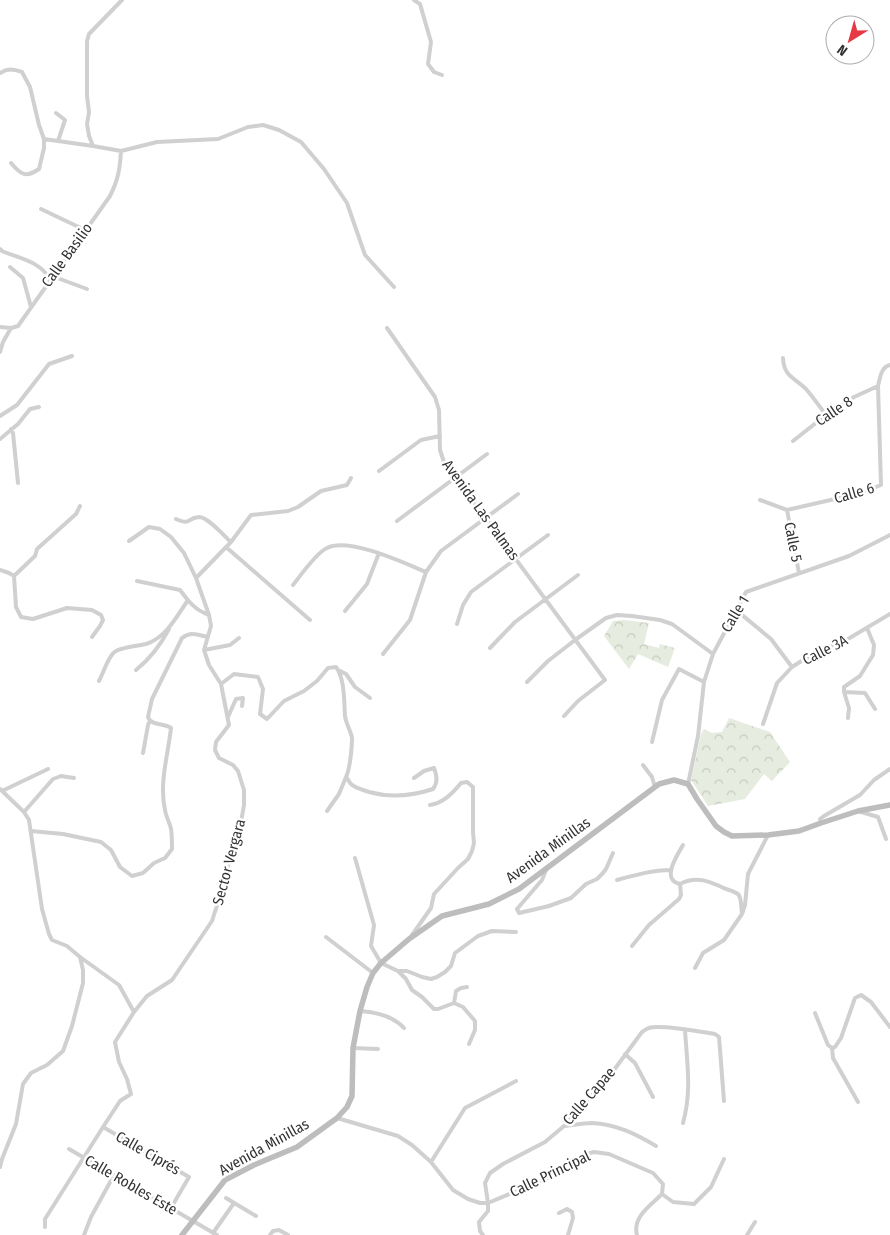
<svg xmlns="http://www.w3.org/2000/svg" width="890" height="1235" font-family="'Fira Sans Condensed',sans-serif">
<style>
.park{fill:url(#park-crowns)}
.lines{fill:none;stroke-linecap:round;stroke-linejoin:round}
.street{stroke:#d0d0d0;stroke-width:4}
.secondary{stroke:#bdbdbd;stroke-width:5.5}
.labels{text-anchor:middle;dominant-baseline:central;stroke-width:5;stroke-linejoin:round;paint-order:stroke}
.street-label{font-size:15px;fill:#333;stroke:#fff}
</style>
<defs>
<pattern id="park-crowns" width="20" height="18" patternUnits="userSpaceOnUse" patternTransform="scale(1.25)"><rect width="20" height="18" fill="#e6ecdf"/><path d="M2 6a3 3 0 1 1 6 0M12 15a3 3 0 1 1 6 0" fill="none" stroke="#c6cbc0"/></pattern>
</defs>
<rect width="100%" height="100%" fill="#fff"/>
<!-- park -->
<path class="park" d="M624,620L649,623L644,644L659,648L660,644L675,648L668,667L638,654L629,669L604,636L613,621Z
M729,718L770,732L790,762L772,781L764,774L745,799L708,806L691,780L701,734L704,729L712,733L722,732Z"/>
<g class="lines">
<!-- street -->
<path class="street" d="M122,0L89,34L87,41V96L89,112L87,124L89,136L93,146L121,151L157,142L218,139L248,127L263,125L279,130L301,142L324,169L347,203L365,255L394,287
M414,0L420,4L431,42L428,64L434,72L442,75
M0,73C8,68 13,69 22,72L30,87L39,125L44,139V148L39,169C26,178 21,175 11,163
M56,113L65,120L58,141
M44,139L93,146
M41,209L85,230
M0,249L2,251C21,259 39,261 50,279
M10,267L23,278L31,307
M52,276L87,289
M0,327L11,328
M387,328L435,397L439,410L440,450L444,462L605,680L578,701L564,716
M0,352L3,342L11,328L18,326L110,196C118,180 120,169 121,151
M783,358C784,377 794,377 806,389C813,397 819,406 826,415
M0,416L17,405L49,364L72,356
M11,429L13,433L18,483
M0,439L18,424L30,409L39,407
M793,441L826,415L854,397L878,386
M379,471L421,440L440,436
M760,500L787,510L861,493L881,485L878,386C880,378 881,367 890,365
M787,510L799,573
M176,519C192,526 186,518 199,517C208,517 224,536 231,542
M397,521L487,454
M226,547L310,620
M0,570L9,573L14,576
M14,576L16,607L21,617L33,619L67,608L92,610L101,615L103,620L100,626L92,637
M14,576L35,556L37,549L76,514L80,506
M196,578L231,542L251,515L288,511L298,507L321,491L347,485L351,478
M137,581L180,590C189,602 195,610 209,615
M293,585C301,575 316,553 327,548C349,537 404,563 426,572
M736,610L771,639L792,667
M345,611L367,584L379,553
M457,624L463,605L471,592L548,535
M490,648L515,622L578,575
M204,650L230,645L239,638
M383,654L410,620L426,572L441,551L518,494
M136,670C151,658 160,646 169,629
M338,670L346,674L355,687L370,698
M99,681C103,674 109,654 116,651C123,647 138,646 146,644C166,638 177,616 188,600
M527,682L548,661L575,640L606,618L617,615L632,616L660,620L672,624L713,654
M221,684L234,674L258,677L263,689L260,714L267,719L284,701L304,691L317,681L328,668L336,667C345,679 344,702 345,716C346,724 351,731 352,738C352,747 350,769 346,777C348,779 349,782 351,784C355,788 363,790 369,792C391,798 412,796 433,789C438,782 437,776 434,768L424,771L414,778
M844,692L865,693L875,709
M228,717L236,699L243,698L242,706
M848,718L849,708L844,692V687L860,676L873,655L874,645L867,628
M763,724L777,683L792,667L814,653L848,639L890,614
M652,742L662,700L679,669L704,682
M143,753L148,725L150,721
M643,765L652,777L655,787
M688,784L698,736L704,682L713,654L746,592L849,556L890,535
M0,789L24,812L29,820L42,909L49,934L52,940L67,946L80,957L119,985L134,1012
M2,791L48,769
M327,811L339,794L346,777
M24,812L53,779L61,776L74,778
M861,812L878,817L886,839
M821,823L820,819L824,816L860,795L874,780L890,769
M31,831L63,834L101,842L111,850L120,867L132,876L143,873L154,863L165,858L172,849C172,842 172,835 171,829C170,823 166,817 165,810C159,783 168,755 171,728C164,723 151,726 148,717L152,699L182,638C191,631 198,635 208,637
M355,858L374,925L371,946L381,963L398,971L406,979L412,990L422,997L434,1009H438L454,1003L463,1007L475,1021V1030L469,1044
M546,870L542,880L517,909L519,913L549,906L571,898L586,884L597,879L603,873L606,869L613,853
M617,880C635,875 653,870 671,870
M680,884C660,880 678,854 683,845
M412,935L431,908L434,894L458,868L468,859L472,851L474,843L473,832V787L467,782L461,783C452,794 443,803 430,805
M326,937L373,973
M632,946L649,925L679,899L681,895L680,884C697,875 711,882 726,889C730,890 735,892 738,894C742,898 741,908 742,914
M695,968L703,953L724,940L742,914L745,905L748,874L768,835
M398,971H407L422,977L431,979L437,977L445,972L451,966L455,953L478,936L492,931L516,932
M454,1003L456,991L461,988L467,987
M360,1011C375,1012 393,1016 404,1028
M815,1013L828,1045L832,1048L835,1047L841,1038L855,998L861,995L871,1002L890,1027
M353,1048L378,1049
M832,1048L833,1058L858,1102
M625,1054L635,1063L653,1097
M337,1118L398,1136L412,1145L431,1162L453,1190L468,1199L480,1203H488L557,1174L582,1155L594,1152L609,1154L653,1173L663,1184L662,1194C651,1205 632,1217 637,1235
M683,1123C692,1091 687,1063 685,1030
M564,1126C574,1125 583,1123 592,1123C616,1124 636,1134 656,1146
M103,1127L189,1177L171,1208
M69,1149L217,1235
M431,1162L465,1108L516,1081
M0,1167L2,1159L16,1124L23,1084L31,1073L47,1065L63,1051L72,1026L83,983V970L80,957
M662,1194L673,1202L694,1204L711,1187L724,1159
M226,1198L256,1216
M559,1213L567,1209L572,1212L573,1218L568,1235
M45,1227V1219L103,1127L120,1101L131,1094L127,1079L119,1062L115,1042L134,1012L147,996L172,980L212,921L226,878L231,849L240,828L244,805V790L238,771L233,765L219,758L215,750L216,742L229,725L221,684L209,665L204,650L211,626L209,615L196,578L184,553L171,537L160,529L149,527L129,541
M213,1233L234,1203
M84,1235L91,1217L114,1175
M270,1235L273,1231L279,1230L288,1235
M483,1235L480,1231L479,1222L488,1211V1203L485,1183L490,1173L503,1164L545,1142L564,1126L611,1074L642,1032C644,1031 647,1028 649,1028C660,1024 702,1032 715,1034L719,1037L724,1101
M747,1235L755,1222"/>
<!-- secondary -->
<path class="secondary" d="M182,1235L225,1180L254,1165L297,1147L337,1118L347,1107L352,1096L353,1048L360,1011L367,987L373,973L381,963L409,939L442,916L489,904L519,889L659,784L674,780L688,784L697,799L716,826L724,832L732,836L768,835L799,831L821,823L858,811L890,805"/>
</g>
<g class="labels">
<!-- street labels -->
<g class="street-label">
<text transform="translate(67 255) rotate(-54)">Calle Basilio</text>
<text transform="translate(834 411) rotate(-34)">Calle 8</text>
<text transform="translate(854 493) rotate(-16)">Calle 6</text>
<text transform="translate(481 510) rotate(54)">Avenida Las Palmas</text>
<text transform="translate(793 542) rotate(79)">Calle 5</text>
<text transform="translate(735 614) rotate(-59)">Calle 1</text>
<text transform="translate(825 650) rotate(-27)">Calle 3A</text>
<text transform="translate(548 850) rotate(-36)">Avenida Minillas</text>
<text transform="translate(229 862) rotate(-75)">Sector Vergara</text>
<text transform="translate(589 1096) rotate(-49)">Calle Capae</text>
<text transform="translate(264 1147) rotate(-29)">Avenida Minillas</text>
<text transform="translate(148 1153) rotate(30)">Calle Ciprés</text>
<text transform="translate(550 1174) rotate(-26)">Calle Principal</text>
<text transform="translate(131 1185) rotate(30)">Calle Robles Este</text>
</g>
</g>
<!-- north arrow -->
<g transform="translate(850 40) rotate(217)"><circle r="24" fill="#ffffff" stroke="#adadad"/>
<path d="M0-4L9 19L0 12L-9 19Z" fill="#e63946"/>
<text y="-8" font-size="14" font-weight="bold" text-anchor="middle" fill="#333333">N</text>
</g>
</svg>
